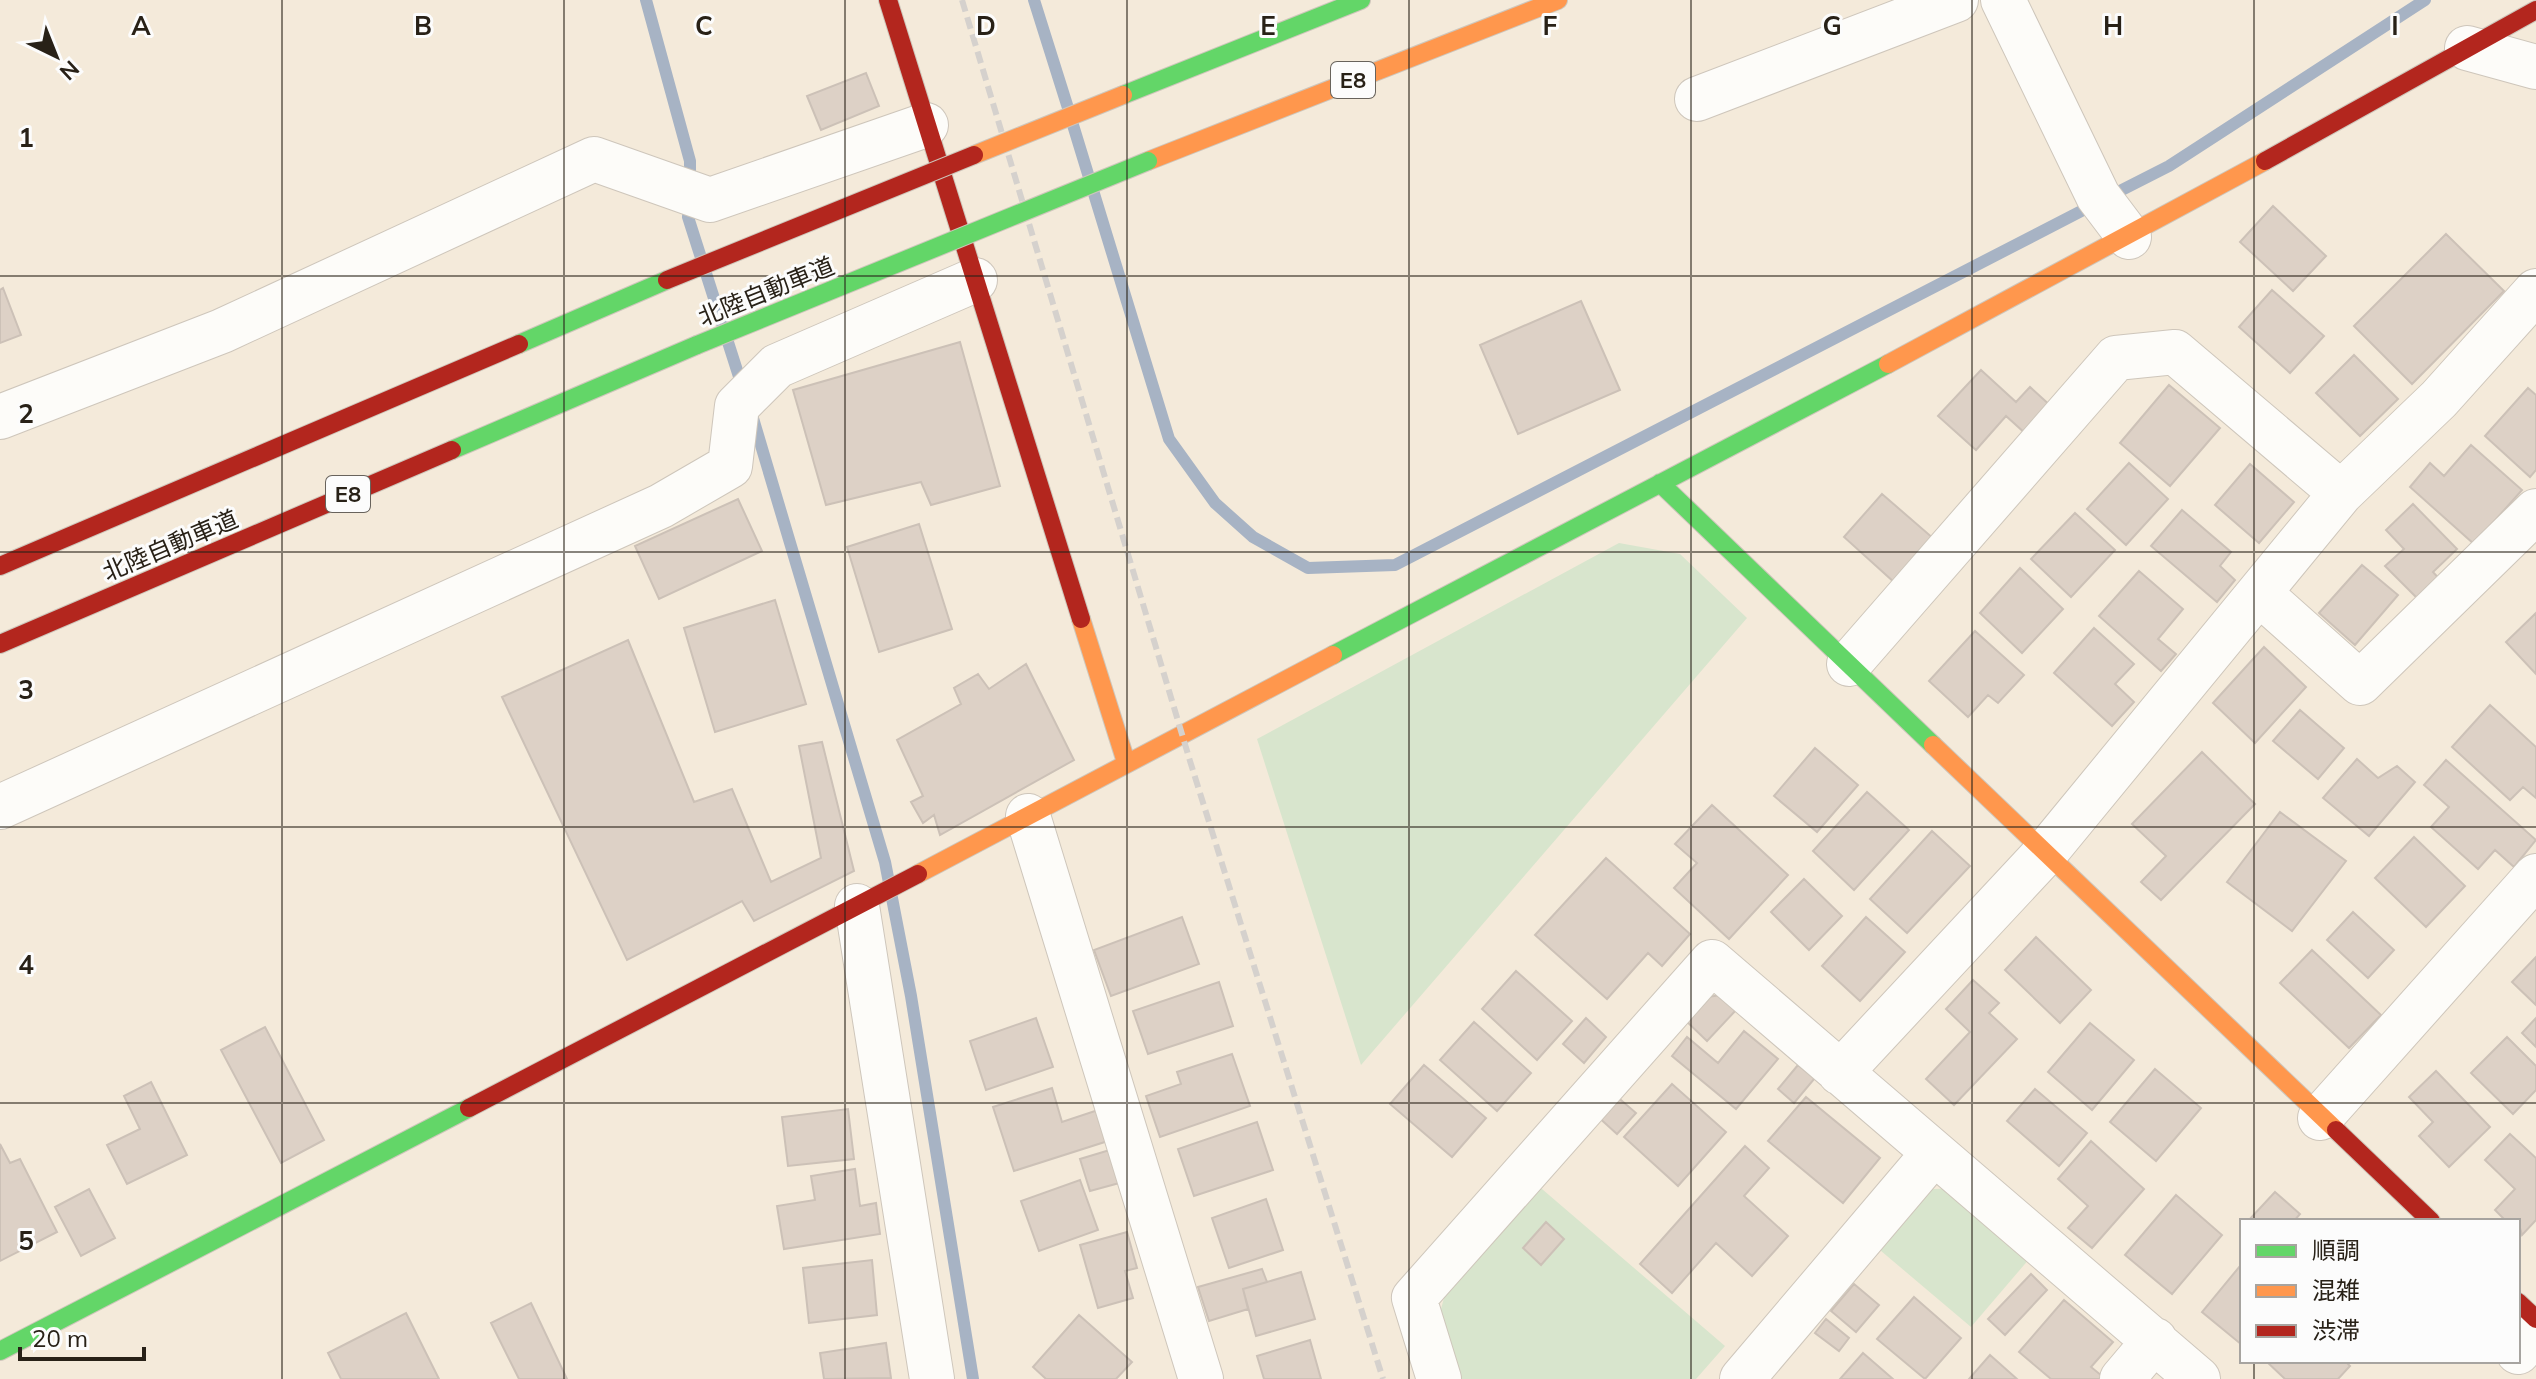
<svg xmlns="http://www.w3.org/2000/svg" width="2536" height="1379" font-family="Mulish,'Noto Sans JP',sans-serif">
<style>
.green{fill:#d8e5cd}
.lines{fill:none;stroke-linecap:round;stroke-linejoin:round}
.stream{stroke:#a7b3c4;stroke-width:12}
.building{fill:#ddd1c6;stroke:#ccc1b7;stroke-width:2}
.street-casing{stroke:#cec6bb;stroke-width:46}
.fast-casing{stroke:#cec6bb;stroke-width:20}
.slow-casing{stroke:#cec6bb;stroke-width:20}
.jam-casing{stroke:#cec6bb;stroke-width:20}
.street{stroke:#fdfcf9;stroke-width:44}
.fast{stroke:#63d668;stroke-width:18}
.slow{stroke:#ff974d;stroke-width:18}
.jam{stroke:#b3261e;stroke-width:18}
.rail{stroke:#d5d1cd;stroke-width:6;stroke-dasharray:12 6;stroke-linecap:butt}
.fast-bridge-casing{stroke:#cec6bb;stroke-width:20;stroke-linecap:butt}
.slow-bridge-casing{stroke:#cec6bb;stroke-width:20;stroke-linecap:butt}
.jam-bridge-casing{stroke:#cec6bb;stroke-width:20;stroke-linecap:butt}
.fast-bridge{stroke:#63d668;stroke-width:18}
.slow-bridge{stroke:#ff974d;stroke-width:18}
.jam-bridge{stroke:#b3261e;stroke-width:18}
.grid{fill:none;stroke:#282117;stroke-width:2;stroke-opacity:0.55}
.labels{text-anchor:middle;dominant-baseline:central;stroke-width:6;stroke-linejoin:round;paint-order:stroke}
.shield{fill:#fcfcfc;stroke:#68635c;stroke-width:2}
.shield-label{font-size:22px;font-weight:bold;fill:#282117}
.street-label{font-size:24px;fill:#282117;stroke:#fcfcfc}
.grid-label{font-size:26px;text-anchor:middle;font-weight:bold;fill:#282117;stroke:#fcfcfc;stroke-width:6;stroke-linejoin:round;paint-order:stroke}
</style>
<rect width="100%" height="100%" fill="#f4eada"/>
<!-- green -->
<path class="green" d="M1619,543L1680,554L1747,618L1361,1065L1257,739Z
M1535,1183L1725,1346L1696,1379H1457L1438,1320L1447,1287Z
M1952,1188L2030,1258L1971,1327L1874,1245L1919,1190Z"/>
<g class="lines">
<!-- stream -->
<path class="stream" d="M646,0L690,161V183
M1034,0L1068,108
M1073,125L1169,439L1215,503L1253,537L1308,568L1395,565L2093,205
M2110,196L2169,166L2425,0
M689,201L688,217L742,386
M752,415L885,862L911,996L973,1379"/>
</g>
<!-- building -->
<path class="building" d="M866,73L879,106L821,130L807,96Z
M2273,206L2326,256L2293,291L2240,242Z
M2446,234L2504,291L2412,384L2354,326Z
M3,288L21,335L0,343V290Z
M2272,290L2324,336L2290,373L2239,327Z
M1581,301L1620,390L1518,434L1480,345Z
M960,342L1000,486L931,505L921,482L826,505L793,390Z
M2354,355L2398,399L2360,436L2316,393Z
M1981,370L2016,402L2030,387L2052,407L2026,434L2006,416L1976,450L1938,416Z
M2169,385L2220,428L2170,486L2120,443Z
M2528,388L2536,395V470L2530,477L2485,436Z
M2471,445L2522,490L2474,544L2410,487L2430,463L2444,476Z
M2129,463L2168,499L2126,545L2087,509Z
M2250,464L2294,502L2259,543L2215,505Z
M1882,494L1934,539L1895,583L1844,537Z
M738,499L762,551L659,599L635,546Z
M2413,504L2457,549L2433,572L2442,582L2421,602L2385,566L2404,549L2386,530Z
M2182,510L2231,552L2220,566L2235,580L2217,602L2151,546Z
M2075,513L2115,550L2071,597L2031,559Z
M919,524L952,629L879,652L847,547Z
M2362,565L2398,595L2355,645L2319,613Z
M2020,568L2063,609L2022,653L1980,613Z
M2139,571L2183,609L2158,639L2176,654L2161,671L2099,616Z
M775,600L806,704L715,732L684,628Z
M2536,613V674L2506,642Z
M2094,628L2134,664L2115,684L2134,702L2112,726L2054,673Z
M1975,631L2024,675L1998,703L1988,695L1968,717L1929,681Z
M628,640L694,802L732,789L771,882L821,858L799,746L822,742L854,871L754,921L742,901L627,960L502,697Z
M2264,647L2306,687L2255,743L2213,703Z
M1026,664L1074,760L940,835L934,815L923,823L911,802L923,796L897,740L961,704L954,688L978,674L989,689Z
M2490,705L2536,747V798L2523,787L2510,800L2452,747Z
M2300,710L2344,748L2318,779L2273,741Z
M1815,748L1858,785L1817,832L1774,796Z
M2202,752L2255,804L2161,900L2141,882L2166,856L2132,824Z
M2357,759L2378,778L2397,766L2415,782L2369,836L2323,798Z
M2446,760L2536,840L2514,867L2495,850L2478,869L2431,827L2449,807L2424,785Z
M1867,792L1909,830L1854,890L1813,851Z
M1712,805L1788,875L1729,939L1674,888L1697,863L1675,844Z
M2280,812L2346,861L2292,931L2227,882Z
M1932,831L1970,866L1907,933L1870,899Z
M2414,837L2465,886L2426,927L2375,878Z
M1606,858L1690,934L1662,966L1648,953L1607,999L1535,935Z
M1804,879L1842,916L1809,950L1771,912Z
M2353,912L2394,950L2368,978L2327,940Z
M1182,917L1199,964L1111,996L1094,950Z
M1866,917L1905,952L1860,1001L1822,966Z
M2036,937L2091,990L2060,1023L2005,970Z
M2312,950L2381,1015L2349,1048L2280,983Z
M2536,957V1005L2512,982Z
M1516,971L1572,1021L1537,1060L1482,1009Z
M1973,980L1999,1003L1989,1013L2017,1039L1954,1105L1926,1079L1970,1032L1946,1009Z
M1219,982L1233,1026L1148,1054L1133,1011Z
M1721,995L1737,1009L1707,1041L1679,1014L1694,999Z
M1036,1018L1053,1067L986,1090L970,1041Z
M1586,1018L1606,1037L1584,1063L1563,1044Z
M2536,1018V1047L2522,1033Z
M1474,1022L1531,1073L1497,1111L1440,1060Z
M2090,1023L2134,1060L2092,1110L2048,1072Z
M265,1027L324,1140L281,1163L221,1050Z
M1744,1031L1778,1059L1736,1109L1672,1056L1687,1037L1718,1063Z
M2507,1037L2536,1066V1090L2513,1114L2471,1073Z
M1232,1054L1250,1106L1160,1137L1146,1096L1181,1084L1177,1072Z
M1424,1065L1486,1118L1452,1157L1390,1104Z
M1798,1065L1815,1078L1794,1103L1778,1089Z
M2155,1069L2201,1108L2156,1161L2110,1122Z
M2436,1071L2490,1127L2449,1167L2419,1136L2433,1122L2409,1097Z
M151,1082L187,1155L127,1184L107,1145L140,1129L124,1096Z
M1672,1084L1726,1132L1678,1186L1624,1137Z
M1052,1088L1062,1122L1101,1109L1111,1140L1014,1171L993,1107Z
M2035,1089L2087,1133L2059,1166L2007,1121Z
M1614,1094L1636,1113L1617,1134L1596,1115Z
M1806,1097L1880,1158L1843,1203L1768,1141Z
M848,1109L854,1159L788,1166L782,1117Z
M1257,1122L1273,1170L1194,1196L1178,1149Z
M2510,1134L2536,1158V1220L2522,1235L2518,1221H2506L2495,1210L2515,1189L2485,1160Z
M2091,1141L2144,1189L2092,1248L2068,1228L2088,1206L2058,1179Z
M0,1144L10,1163L20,1159L57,1232L0,1261Z
M1745,1146L1769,1168L1744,1196L1788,1236L1752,1276L1716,1243L1672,1293L1640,1264Z
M1113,1149L1123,1182L1090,1191L1080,1159Z
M855,1169L860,1206L876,1203L880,1234L784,1249L777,1206L815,1200L811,1176Z
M1080,1180L1098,1230L1039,1251L1021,1201Z
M89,1189L115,1238L81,1256L55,1207Z
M2275,1192L2300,1214L2294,1221H2248Z
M2176,1195L2222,1235L2172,1294L2125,1255Z
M1266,1199L1283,1250L1229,1268L1212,1218Z
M1546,1222L1564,1239L1541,1265L1523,1248Z
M1127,1232L1137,1268L1125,1271L1133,1298L1098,1308L1080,1245Z
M872,1260L877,1315L809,1323L803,1268Z
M2240,1266L2242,1268V1345L2202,1312Z
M1262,1269L1267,1282L1243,1289L1248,1309L1209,1321L1198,1287Z
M1301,1272L1315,1319L1256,1336L1243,1289Z
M2031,1274L2047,1290L2005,1335L1988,1319Z
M1854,1284L1879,1305L1856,1332L1831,1311Z
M1914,1297L1961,1338L1925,1379L1877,1339Z
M2064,1300L2113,1342L2091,1367L2102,1376L2099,1379H2051L2019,1352Z
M531,1303L567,1379H519L491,1323Z
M406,1313L439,1379H341L328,1353Z
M1079,1315L1132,1362L1116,1379H1046L1033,1367Z
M1826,1319L1849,1338L1839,1351L1815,1333Z
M1310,1340L1321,1379H1264L1257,1356Z
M886,1343L891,1378L824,1379L820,1353Z
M1863,1353L1893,1379H1840Z
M1990,1355L2017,1379H1969Z
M2266,1361H2345L2350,1366L2338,1379H2285Z"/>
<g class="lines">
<defs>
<path id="street" d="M2003,0L2098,196L2129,237
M2467,48L2536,67
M1697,99L1956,0
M0,417L222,331L594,159L710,200L926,125
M2259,593L2360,683L2536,511
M1849,664L2116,358L2175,352L2341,493
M0,807L661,506L730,466L737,406L777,366L975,280
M1028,816L1201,1379
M857,906L932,1379
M1840,1073L2046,852L2341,493L2439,399L2536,291
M2320,1118L2536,876
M2518,1352L2536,1330
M1439,1379L1414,1298L1712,962L2198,1379
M1742,1379L1933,1154
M2122,1379L2155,1340"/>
<path id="fast" d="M1123,95L1361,0
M519,344L667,280
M452,450L697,345
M1660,483L1933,745
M1333,655L1888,364
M0,1351L469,1108"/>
<path id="slow" d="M1148,161L1558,0
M1888,364L2265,161
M1081,619L1126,762
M1933,745L2336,1130
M918,874L1333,655"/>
<path id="jam" d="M888,0L1081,619
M2265,161L2536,10
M0,566L519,344
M0,644L452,450
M469,1108L918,874
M2336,1130L2431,1221
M2518,1302L2536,1319"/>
</defs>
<!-- street casing -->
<use href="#street" class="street-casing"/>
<!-- fast casing -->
<use href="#fast" class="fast-casing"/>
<!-- slow casing -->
<use href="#slow" class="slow-casing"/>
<!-- jam casing -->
<use href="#jam" class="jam-casing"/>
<!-- street -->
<use href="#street" class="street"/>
<!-- fast -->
<use href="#fast" class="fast"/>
<!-- slow -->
<use href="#slow" class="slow"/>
<!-- jam -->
<use href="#jam" class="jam"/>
<!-- rail -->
<path class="rail" d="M962,0L1190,761L1383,1379"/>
<defs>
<path id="fast-bridge" d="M697,345L1148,161"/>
<path id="slow-bridge" d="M974,155L1123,95"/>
<path id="jam-bridge" d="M667,280L974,155"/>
</defs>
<!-- fast-bridge casing -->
<use href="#fast-bridge" class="fast-bridge-casing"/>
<!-- slow-bridge casing -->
<use href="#slow-bridge" class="slow-bridge-casing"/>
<!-- jam-bridge casing -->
<use href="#jam-bridge" class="jam-bridge-casing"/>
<!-- fast-bridge -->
<use href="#fast-bridge" class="fast-bridge"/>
<!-- slow-bridge -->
<use href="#slow-bridge" class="slow-bridge"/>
<!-- jam-bridge -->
<use href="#jam-bridge" class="jam-bridge"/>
</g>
<!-- grid -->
<path class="grid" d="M282,0V1379M564,0V1379M845,0V1379M1127,0V1379M1409,0V1379M1691,0V1379M1972,0V1379M2254,0V1221M0,276H2536M0,552H2536M0,827H2536M0,1103H2536M2254,1361V1379"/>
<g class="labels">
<!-- shield labels -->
<g class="shield">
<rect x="1331" y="62" width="44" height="36" rx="6"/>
<rect x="326" y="476" width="44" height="36" rx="6"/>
</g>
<g class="shield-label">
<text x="1353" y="80">E8</text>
<text x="348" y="494">E8</text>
</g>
<!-- street labels -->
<g class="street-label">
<text transform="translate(766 291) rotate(-22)">北陸自動車道</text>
<text transform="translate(170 545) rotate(-23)">北陸自動車道</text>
</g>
</g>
<g class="grid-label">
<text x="141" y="35">A</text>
<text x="423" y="35">B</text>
<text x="704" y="35">C</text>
<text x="986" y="35">D</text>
<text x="1268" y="35">E</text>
<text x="1550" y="35">F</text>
<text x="1832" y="35">G</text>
<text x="2113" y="35">H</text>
<text x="2395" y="35">I</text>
<text x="26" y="147">1</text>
<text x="26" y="423">2</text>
<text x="26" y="699">3</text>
<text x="26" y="974">4</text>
<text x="26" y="1250">5</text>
</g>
<!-- legend -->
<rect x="2240" y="1219" width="280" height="144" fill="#fcfcfc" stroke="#a7a4a0" stroke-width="2"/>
<rect x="2256" y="1245" width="40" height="12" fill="#63d668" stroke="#a7a4a0" stroke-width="2"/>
<text x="2312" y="1259" font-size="24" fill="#282117">順調</text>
<rect x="2256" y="1285" width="40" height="12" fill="#ff974d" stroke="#a7a4a0" stroke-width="2"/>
<text x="2312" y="1299" font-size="24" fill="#282117">混雑</text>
<rect x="2256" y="1325" width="40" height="12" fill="#b3261e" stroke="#a7a4a0" stroke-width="2"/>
<text x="2312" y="1339" font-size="24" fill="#282117">渋滞</text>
<!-- north arrow -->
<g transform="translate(56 56) rotate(137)" stroke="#fcfcfc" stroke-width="6" paint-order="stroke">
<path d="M0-6L14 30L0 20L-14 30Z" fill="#282117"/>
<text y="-12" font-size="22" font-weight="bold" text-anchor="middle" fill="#282117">N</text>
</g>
<!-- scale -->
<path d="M20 1347v12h124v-12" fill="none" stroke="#282117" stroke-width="4"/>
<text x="32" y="1347" font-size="24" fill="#282117" stroke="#fcfcfc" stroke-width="6" paint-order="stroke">20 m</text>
</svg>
